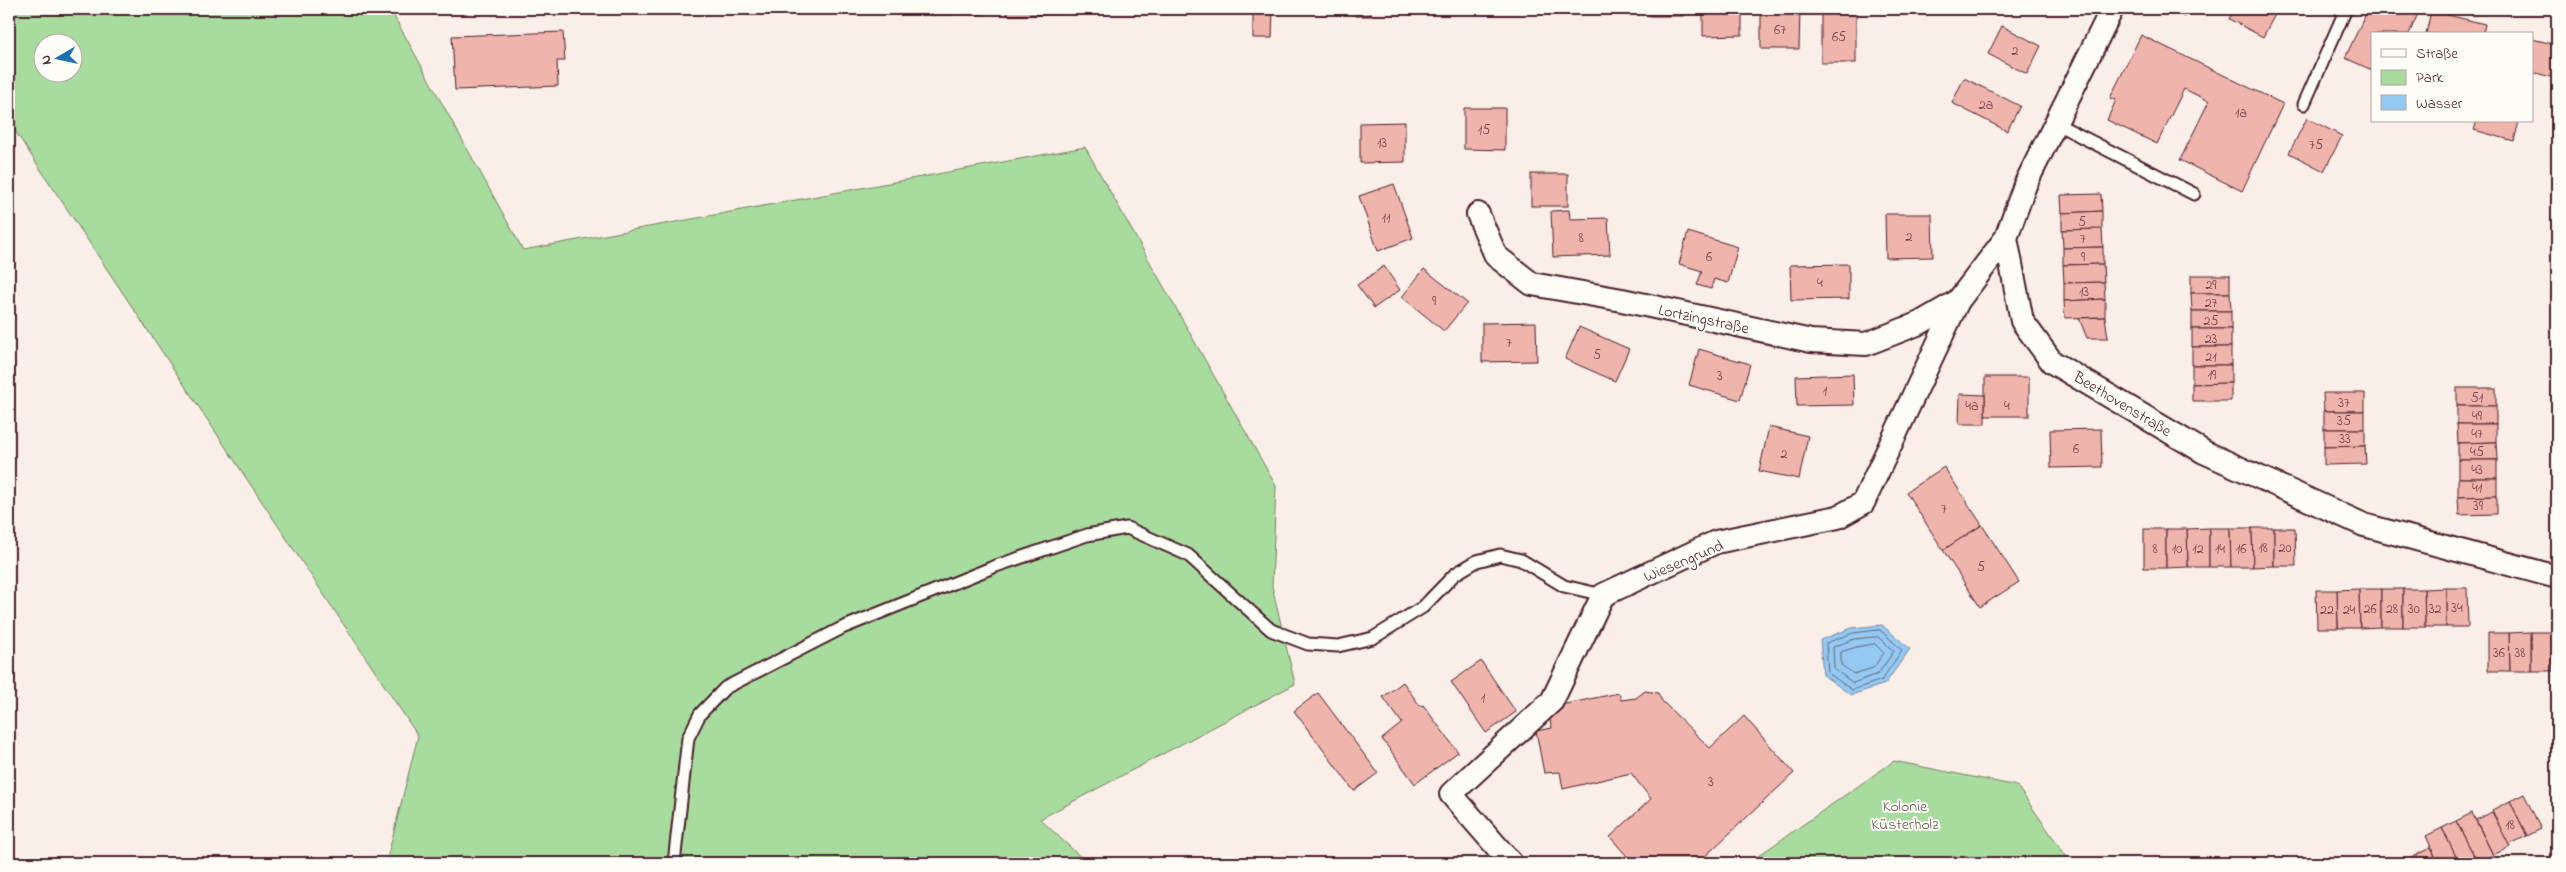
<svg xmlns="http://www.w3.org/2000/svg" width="2566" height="872" font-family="'Indie Flower',sans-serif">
<rect width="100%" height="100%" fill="#faeee8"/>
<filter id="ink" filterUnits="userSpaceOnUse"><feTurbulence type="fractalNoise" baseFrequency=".02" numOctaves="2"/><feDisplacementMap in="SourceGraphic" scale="10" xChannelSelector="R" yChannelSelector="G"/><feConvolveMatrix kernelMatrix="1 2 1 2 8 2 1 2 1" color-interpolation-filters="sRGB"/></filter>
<g filter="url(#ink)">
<g fill="#a8dc9e" stroke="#797e64" fill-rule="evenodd">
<path d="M9 9H390L523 250 1085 147 1276 486 1272 586 1295 684 1040 819 1087 863H386L418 736 9 122ZM42 42H72V72H42Z"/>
<polygon points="1894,761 2017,786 2071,863 1748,863"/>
</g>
<polygon fill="#94caf2" stroke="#7686a2" points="1882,625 1910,649 1885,684 1851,695 1823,675 1820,640 1852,628"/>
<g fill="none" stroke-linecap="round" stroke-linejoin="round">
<g stroke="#68637b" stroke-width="1">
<polygon points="1880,630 1902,650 1882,680 1852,690 1828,673 1826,643 1853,633"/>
<polygon points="1878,637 1894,651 1878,674 1853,683 1834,669 1833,647 1854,639"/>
<polygon points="1875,644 1884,653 1873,668 1854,674 1841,665 1841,652 1856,647"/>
</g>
</g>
<g fill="#efb4ac" stroke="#4a1f2b">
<polygon points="751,9 789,9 789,13 751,14"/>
<polygon points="929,9 984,9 984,14 929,15"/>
<polygon points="1007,9 1066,9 1066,14 1007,15"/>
<polygon points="1089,9 1141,9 1089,12"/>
<polygon points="1253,9 1273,9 1272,38 1253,38"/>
<rect x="1356" y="9" width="15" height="7"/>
<rect x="1647" y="9" width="37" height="7"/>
<polygon points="1703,9 1742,9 1742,35 1703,36"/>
<polygon points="1761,9 1800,9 1799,49 1761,49"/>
<rect x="1821" y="9" width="35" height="54"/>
<polygon points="2167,9 2188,9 2184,17"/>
<polygon points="2234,9 2278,9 2263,37 2229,19"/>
<polygon points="2368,9 2420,9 2409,34 2372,34 2372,70 2345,58"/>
<polygon points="2431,11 2485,24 2483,34 2426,34"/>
<polygon points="2002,26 2041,46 2027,74 1988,54"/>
<polygon points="563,32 565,61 557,61 558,86 455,90 452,36"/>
<polygon points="2141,35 2283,104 2242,191 2180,160 2209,101 2184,89 2157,144 2107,120 2116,100 2110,98"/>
<polygon points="2532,39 2557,45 2555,78 2532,72"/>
<polygon points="1964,78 2020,106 2007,131 1952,103"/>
<polygon points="1464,108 1505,108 1505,150 1464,149"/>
<polygon points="2307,118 2342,136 2324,171 2289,153"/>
<polygon points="2477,121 2519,121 2514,141 2474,130"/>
<polygon points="1405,122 1405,162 1360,163 1360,123"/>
<rect x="1531" y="174" width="37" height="32"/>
<polygon points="1394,184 1413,238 1378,251 1359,196"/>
<polygon points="2101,194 2102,211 2062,213 2061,195"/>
<polygon points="1569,210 1570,219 1608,218 1610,255 1553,257 1551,211"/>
<polygon points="2102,211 2102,229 2062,230 2062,213"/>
<polygon points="1885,214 1932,214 1933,257 1886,258"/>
<polygon points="2102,229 2103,247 2063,248 2062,230"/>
<polygon points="1688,232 1738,247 1728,283 1714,279 1711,289 1697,285 1702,271 1679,264"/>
<polygon points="2103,247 2103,264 2063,265 2063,248"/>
<polygon points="1849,264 1849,299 1791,300 1790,265"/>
<polygon points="2103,264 2104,282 2064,283 2063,265"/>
<polygon points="1384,266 1400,290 1374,308 1357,285"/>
<polygon points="1424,269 1467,303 1444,331 1402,297"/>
<rect x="2191" y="275" width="39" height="18"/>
<polygon points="2104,282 2105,299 2064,301 2064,283"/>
<polygon points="2191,293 2230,293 2231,311 2192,311"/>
<polygon points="2105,299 2105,317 2065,318 2064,301"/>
<rect x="2192" y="311" width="39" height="18"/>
<polygon points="2105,317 2108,338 2087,338 2079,318"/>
<polygon points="1536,322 1537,361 1482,362 1482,323"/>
<polygon points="1579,327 1629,349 1615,381 1565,359"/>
<rect x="2192" y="329" width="39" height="18"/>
<rect x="2192" y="347" width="39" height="18"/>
<polygon points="1699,349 1750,364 1740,400 1689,385"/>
<polygon points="2192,365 2231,365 2231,383 2192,384"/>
<polygon points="1853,374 1854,405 1797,406 1796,376"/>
<rect x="1985" y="377" width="44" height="39"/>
<polygon points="2231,383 2231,401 2192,401 2192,384"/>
<rect x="2457" y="388" width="39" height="18"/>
<polygon points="2323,393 2365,393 2365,411 2324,411"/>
<polygon points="1960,394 1985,395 1985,424 1959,424"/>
<rect x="2457" y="406" width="39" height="18"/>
<rect x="2324" y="411" width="41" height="18"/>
<polygon points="2457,424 2496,424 2496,442 2458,443"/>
<polygon points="1769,427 1808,436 1799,479 1759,471"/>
<polygon points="2101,429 2102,467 2051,468 2050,430"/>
<polygon points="2324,429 2365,429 2365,446 2324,447"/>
<polygon points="2496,442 2497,460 2458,460 2458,443"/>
<polygon points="2365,446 2366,464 2324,465 2324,447"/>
<rect x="2458" y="460" width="39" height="18"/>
<polygon points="1944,467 1982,525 1943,550 1906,492"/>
<polygon points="2458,478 2497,478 2497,496 2458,497"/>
<polygon points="2497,496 2497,514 2459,515 2458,497"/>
<polygon points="1982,525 2019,582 1980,607 1943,550"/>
<polygon points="2209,528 2209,567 2188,567 2187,529"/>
<polygon points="2209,528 2230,528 2231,567 2209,567"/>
<polygon points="2230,528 2252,528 2253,567 2231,567"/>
<polygon points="2252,528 2274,528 2274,566 2253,567"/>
<polygon points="2274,528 2295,528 2296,566 2274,566"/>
<rect x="2144" y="529" width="22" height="39"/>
<polygon points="2166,529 2187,529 2188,567 2166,568"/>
<polygon points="2446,588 2467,588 2468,627 2446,627"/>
<polygon points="2446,588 2446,627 2425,627 2424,589"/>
<polygon points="2359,589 2360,628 2338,628 2337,590"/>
<polygon points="2359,589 2381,589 2381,627 2360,628"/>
<rect x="2381" y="589" width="22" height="38"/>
<polygon points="2403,589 2424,589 2425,627 2403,627"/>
<polygon points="2316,590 2337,590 2338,628 2317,628"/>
<rect x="2531" y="632" width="22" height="39"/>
<polygon points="2531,632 2531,671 2510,671 2509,633"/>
<rect x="2553" y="632" width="4" height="39"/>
<polygon points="2488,633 2509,633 2510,671 2488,671"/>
<polygon points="1481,661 1516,712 1486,733 1451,682"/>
<polygon points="1403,682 1420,706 1423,705 1458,752 1415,784 1382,739 1402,723 1383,697"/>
<polygon points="1645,691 1658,693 1662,701 1710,748 1744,716 1794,773 1698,863 1633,863 1610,837 1651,799 1631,773 1563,789 1560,772 1544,773 1536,731 1552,728 1548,713 1551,707 1619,693 1621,700 1636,698"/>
<polygon points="1318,693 1378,773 1354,791 1294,711"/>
<polygon points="2524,794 2541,829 2527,836 2510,801"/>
<polygon points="2510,801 2527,836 2508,845 2492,810"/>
<polygon points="2492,812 2510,847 2493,855 2476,820"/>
<polygon points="2472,813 2493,855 2478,863 2456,821"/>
<polygon points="2456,821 2478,863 2459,863 2442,828"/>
<polygon points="2442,828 2459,863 2438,863 2426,836"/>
<polygon points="2431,848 2438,863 2421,863 2417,854"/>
<polygon points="2417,854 2421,863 2400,863"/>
</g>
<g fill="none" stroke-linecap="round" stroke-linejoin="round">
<g stroke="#4a1f2b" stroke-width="15">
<g id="service">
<polyline points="2304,104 2346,9"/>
<polyline points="2055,123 2194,194"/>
<polyline points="674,863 688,738 700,714 725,688 842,628 996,566 1087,535 1127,528 1188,555 1271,630 1308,644 1338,646 1373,638 1423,607 1455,574 1477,561 1500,555 1521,560 1564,586 1603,595"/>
</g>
</g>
<g stroke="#4a1f2b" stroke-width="26">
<g id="minor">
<polyline points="2112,9 2025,185 2006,238 2022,321 2052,362 2204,452 2364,525 2557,577"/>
<polyline points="1478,214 1496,256 1532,284 1622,300 1811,341 1866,344 1920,323 1958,301"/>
<polyline points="1511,863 1451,794 1552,701 1603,595 1716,542 1838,517 1863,503 1958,301 2006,238"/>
</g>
</g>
<use href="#service" stroke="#fdfcf7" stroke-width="11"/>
<use href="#minor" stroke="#fdfcf7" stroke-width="22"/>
</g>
</g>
<g text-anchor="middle" stroke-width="4" stroke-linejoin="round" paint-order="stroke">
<g font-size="14" fill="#73444b">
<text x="1780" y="34">67</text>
<text x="1839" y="41">65</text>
<text x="2015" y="55">2</text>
<text x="1986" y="109">2a</text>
<text x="2241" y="117">1a</text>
<text x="1484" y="134">15</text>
<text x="1382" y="147">13</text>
<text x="2316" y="149">75</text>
<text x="1386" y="222">11</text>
<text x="2082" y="226">5</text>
<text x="1909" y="241">2</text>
<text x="1581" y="242">8</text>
<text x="2083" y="243">7</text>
<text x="1709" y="261">6</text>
<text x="2083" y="261">9</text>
<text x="1820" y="287">4</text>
<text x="2211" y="289">29</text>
<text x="2084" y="296">13</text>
<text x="1434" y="305">9</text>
<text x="2211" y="307">27</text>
<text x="2211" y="325">25</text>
<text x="2211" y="343">23</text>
<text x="1509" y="347">7</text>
<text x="1597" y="359">5</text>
<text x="2211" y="361">21</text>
<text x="2212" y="379">19</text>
<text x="1720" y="380">3</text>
<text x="1825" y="395">1</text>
<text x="2477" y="402">51</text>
<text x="2344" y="407">37</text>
<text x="1972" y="410">4a</text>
<text x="2007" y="410">4</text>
<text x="2477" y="420">49</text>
<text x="2344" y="425">35</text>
<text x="2477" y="438">47</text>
<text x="2345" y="443">33</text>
<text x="2076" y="453">6</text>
<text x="2477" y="456">45</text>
<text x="1784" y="458">2</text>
<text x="2477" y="474">43</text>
<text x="2477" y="492">41</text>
<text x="2478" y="510">39</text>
<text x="1944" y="513">7</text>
<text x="2263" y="552">18</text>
<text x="2285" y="552">20</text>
<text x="2155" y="553">8</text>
<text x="2177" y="553">10</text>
<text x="2198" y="553">12</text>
<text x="2220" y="553">14</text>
<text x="2241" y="553">16</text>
<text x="1981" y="571">5</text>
<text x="2457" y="612">34</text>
<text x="2370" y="613">26</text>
<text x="2392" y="613">28</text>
<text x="2414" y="613">30</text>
<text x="2435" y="613">32</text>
<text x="2327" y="614">22</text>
<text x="2349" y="614">24</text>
<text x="2499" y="657">36</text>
<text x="2520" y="657">38</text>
<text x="1483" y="702">1</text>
<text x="1711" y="786">3</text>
<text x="2510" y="829">18</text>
</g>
<g font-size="16" fill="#4a1f2b" stroke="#fdfcf7">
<text transform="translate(1704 318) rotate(12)" y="6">Lortzingstraße</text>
<text transform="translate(2123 403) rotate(31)" y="6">Beethovenstraße</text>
<text transform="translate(1683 560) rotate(-23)" y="6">Wiesengrund</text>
</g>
<g font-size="16" fill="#66584e" stroke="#fdfcf7">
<text x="1905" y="811">Kolonie<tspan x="1905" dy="18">Küsterholz</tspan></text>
</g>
</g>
<rect width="2566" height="872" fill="none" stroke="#fdfcf7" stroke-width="30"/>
<rect x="15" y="15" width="2536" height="842" fill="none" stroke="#4a1f2b" stroke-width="2" filter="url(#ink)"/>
<rect x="2371" y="32" width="162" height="90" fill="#fdfcf7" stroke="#b5a4a5"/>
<rect x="2381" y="49" width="25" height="8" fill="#fdfcf7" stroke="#b5a4a5"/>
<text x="2416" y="58" font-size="15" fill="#4a1f2b">Straße</text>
<rect x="2381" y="70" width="25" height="15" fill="#a8dc9e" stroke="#b5a4a5"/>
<text x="2416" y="82" font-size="15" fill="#4a1f2b">Park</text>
<rect x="2381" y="95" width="25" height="15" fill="#94caf2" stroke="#b5a4a5"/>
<text x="2416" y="108" font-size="15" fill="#4a1f2b">Wasser</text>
<g transform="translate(58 58) rotate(261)"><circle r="24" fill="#fdfcf7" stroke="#b5a4a5"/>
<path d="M0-4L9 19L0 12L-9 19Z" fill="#1f6fb2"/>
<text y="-8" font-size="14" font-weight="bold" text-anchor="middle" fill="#4a1f2b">N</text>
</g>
</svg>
